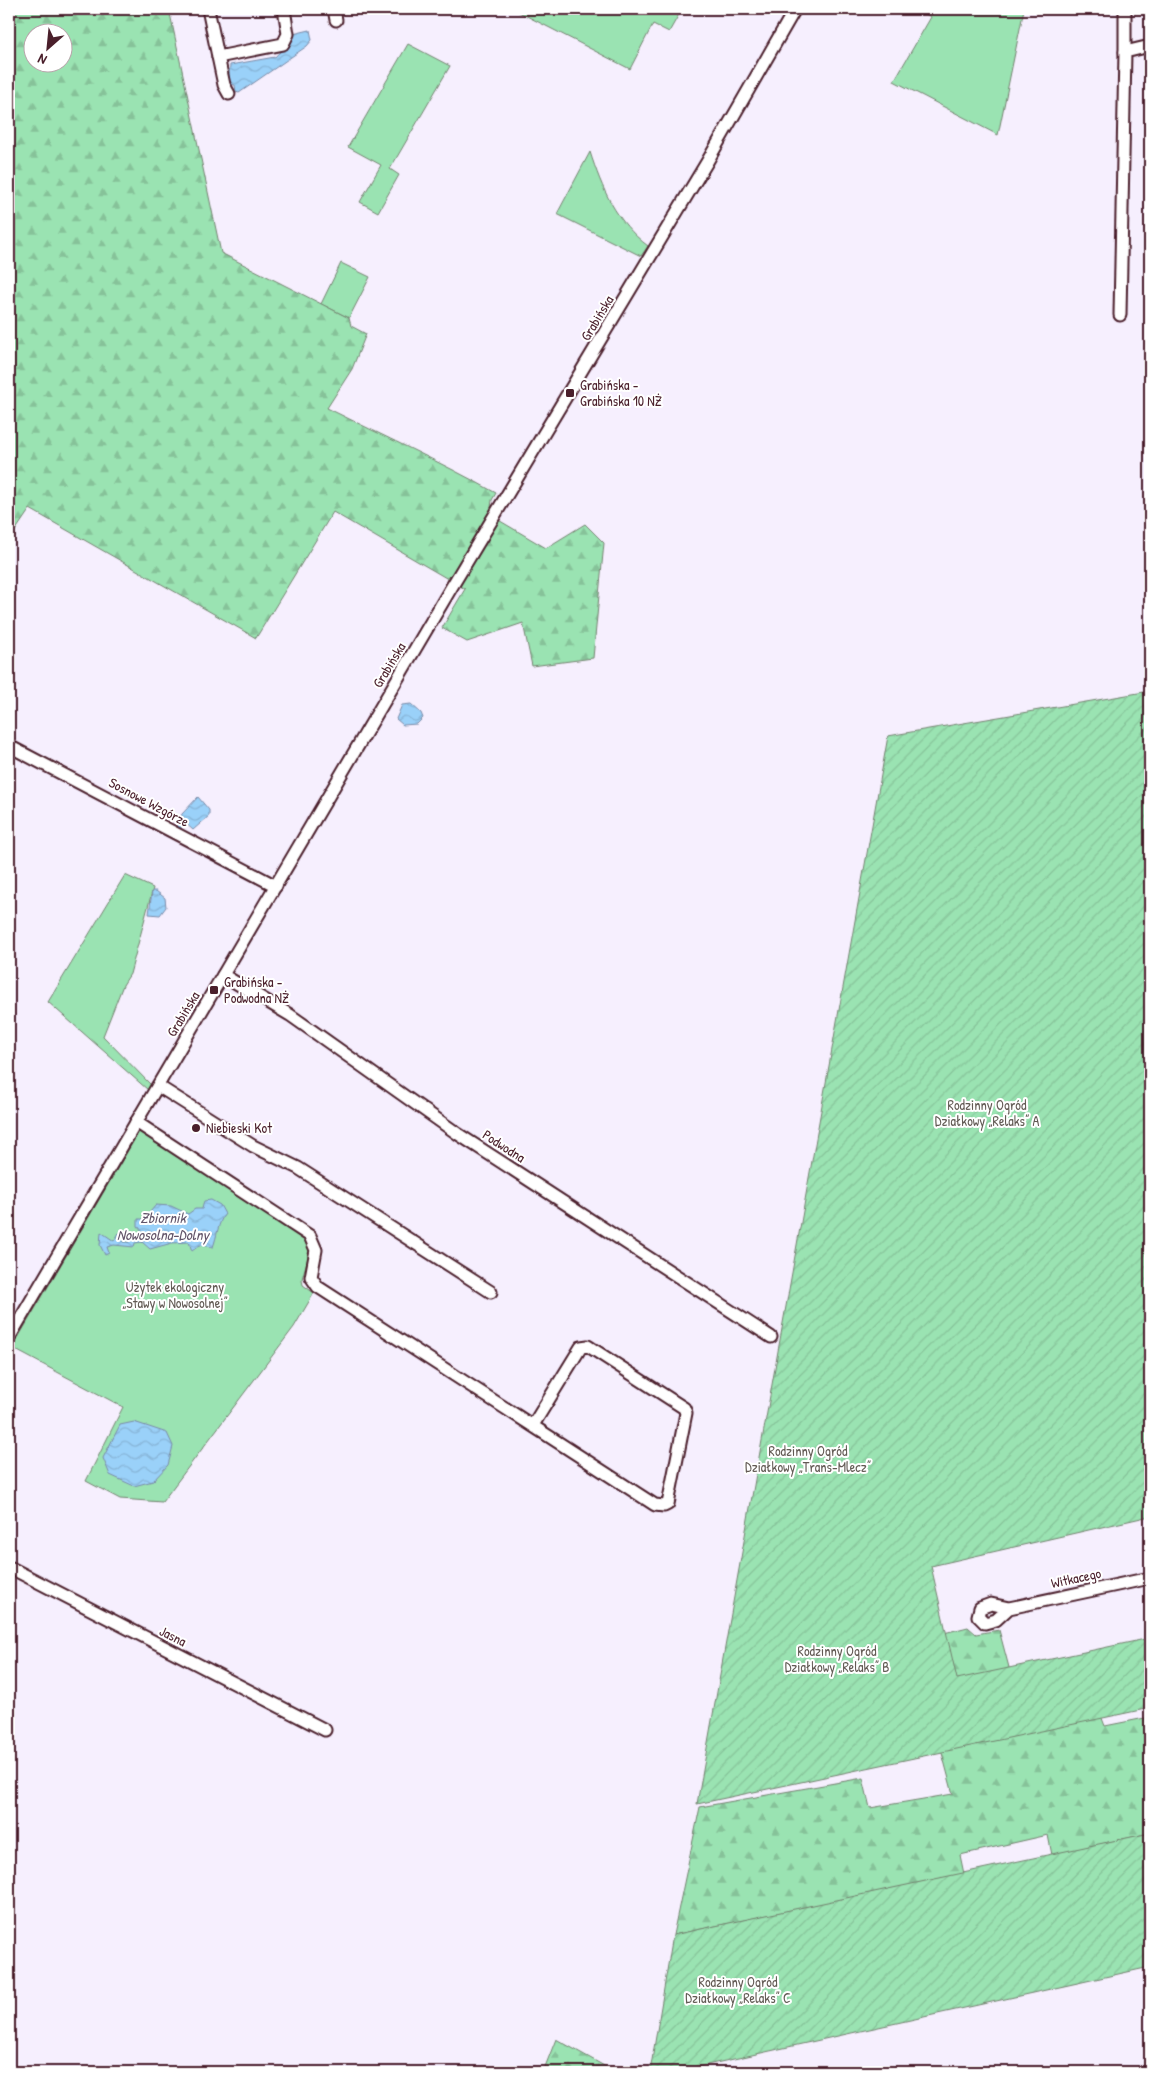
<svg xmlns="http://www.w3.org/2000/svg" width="1159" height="2081" font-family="'Patrick Hand',sans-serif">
<defs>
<pattern id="forest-firs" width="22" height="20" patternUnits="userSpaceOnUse" patternTransform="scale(1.25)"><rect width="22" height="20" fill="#9ae3b2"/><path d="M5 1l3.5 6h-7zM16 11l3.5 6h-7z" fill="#86c299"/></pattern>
<pattern id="garden-furrows" width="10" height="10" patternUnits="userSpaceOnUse" patternTransform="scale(1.25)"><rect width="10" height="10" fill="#9ae3b2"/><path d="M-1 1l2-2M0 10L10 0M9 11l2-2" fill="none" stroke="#86c299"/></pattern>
<pattern id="water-waves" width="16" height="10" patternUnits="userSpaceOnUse" patternTransform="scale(1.25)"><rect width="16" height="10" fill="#9ad1f9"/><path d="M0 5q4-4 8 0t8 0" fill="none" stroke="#86b3d6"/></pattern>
</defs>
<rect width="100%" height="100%" fill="#f6effe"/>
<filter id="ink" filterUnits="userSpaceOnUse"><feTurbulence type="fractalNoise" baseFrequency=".02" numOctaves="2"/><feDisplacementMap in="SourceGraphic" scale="10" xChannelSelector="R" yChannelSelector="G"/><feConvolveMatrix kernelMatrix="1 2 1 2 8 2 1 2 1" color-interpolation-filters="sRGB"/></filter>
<g filter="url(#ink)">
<g fill="#9ae3b2" stroke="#72816e">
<polygon points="513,9 682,9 669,32 653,24 630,69"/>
<polygon points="917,9 1024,9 998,135 894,81 931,17"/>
<polygon points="408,44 450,66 390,169 399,175 378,212 360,202 381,165 348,147"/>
<path d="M590 152C602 189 616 222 648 246L641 256 557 214Z"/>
<polygon points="341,263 370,277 349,318 321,304"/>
<polygon points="125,875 153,888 130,974 123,985 103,1036 151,1085 148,1090 48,1002"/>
<polygon points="140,1130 304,1236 310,1250 302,1279 303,1285 314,1293 294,1327 162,1502 120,1499 86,1481 123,1407 12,1348"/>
</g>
<g fill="url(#forest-firs)" stroke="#72816e" fill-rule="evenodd">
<path d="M9 9H169L221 253 349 318 351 326 366 334 352 369 327 408C383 436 441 462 496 493L492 500 490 515 546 548 585 524 604 543 593 658 532 666 523 623 467 642 442 628 465 589 333 512 256 638 30 509 9 540ZM32 32H62V62H32Z"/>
<polygon points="968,1627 976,1634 999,1630 1011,1675 1081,1664 1105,1726 1150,1717 1150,1833 1052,1855 1048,1835 960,1855 964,1874 673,1935 700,1807 863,1778 870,1808 953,1794 912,1641"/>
<polygon points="556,2039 615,2072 543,2072"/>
</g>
<g fill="url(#garden-furrows)" stroke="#72816e">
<polygon points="1150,691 1150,1516 931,1566 957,1679 1150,1638 1150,1708 697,1804 888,736"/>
<polygon points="1150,1833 1150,1967 675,2072 650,2072 673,1935"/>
</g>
<g fill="url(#water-waves)" stroke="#7a8aa7">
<path d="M310 30 312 40 307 46 239 93 236 92 235 85 228 84 230 65 275 57C282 48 292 46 293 34Z"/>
<polygon points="411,704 421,713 423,718 417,724 403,725 396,719 402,705"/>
<polygon points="198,797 209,810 209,816 193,830 184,822 180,830 177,828 182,814"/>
<polygon points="152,891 156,891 165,898 166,907 160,915 149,914"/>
<path d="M211 1200 220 1205 225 1214C218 1222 217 1237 213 1247L200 1245 192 1251 189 1242 172 1243 150 1249 142 1242 135 1243 134 1247 114 1245 107 1247 109 1253 105 1255 100 1245 101 1232 114 1241 119 1233 126 1235 123 1237 124 1242H129L130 1239 136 1233 143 1239V1232L138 1226V1219H144L156 1205 171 1206 188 1214 195 1209H202L204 1201Z"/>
<polygon points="134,1422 167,1433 173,1446 168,1465 153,1481 134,1486 110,1475 103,1458 120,1425"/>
</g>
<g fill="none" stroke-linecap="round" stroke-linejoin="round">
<g stroke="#4a1f2b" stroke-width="15">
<g id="minor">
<polyline points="208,9 224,85 229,94"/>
<polyline points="334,9 336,20"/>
<polyline points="1125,9 1125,52"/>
<polyline points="218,57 283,44 288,34 284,9"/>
<polyline points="1120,315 1125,52 1150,46"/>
<polyline points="9,746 276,886"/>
<polyline points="223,975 290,1015 458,1134 771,1337"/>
<polyline points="158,1086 253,1146 298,1168 491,1292"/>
<polyline points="136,1122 310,1236 316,1250 311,1277 318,1287 655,1505 664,1506 668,1504 686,1413 684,1408 588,1346 581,1347 533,1425"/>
<polyline points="9,1338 451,588 707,162 795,9"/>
<polyline points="9,1567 325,1730"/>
<polyline points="1009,1608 996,1620 985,1623 978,1616 980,1608 991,1604 1009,1608 1150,1578"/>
</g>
</g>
<use href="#minor" stroke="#fff" stroke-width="11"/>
</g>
</g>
<g fill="#4a1f2b" stroke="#fff" stroke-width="2">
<rect x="565" y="388" width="10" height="10" rx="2.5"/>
<rect x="209" y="985" width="10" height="10" rx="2.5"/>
<circle cx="196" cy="1128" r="5"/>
</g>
<g text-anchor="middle" stroke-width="4" stroke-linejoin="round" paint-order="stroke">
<g font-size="14" fill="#4a1f2b" stroke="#fff">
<text transform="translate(597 318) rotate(-59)" y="5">Grabińska</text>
<text transform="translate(389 665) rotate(-59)" y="5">Grabińska</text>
<text transform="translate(149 802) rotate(28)" y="5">Sosnowe Wzgórze</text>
<text transform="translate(183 1014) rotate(-59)" y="5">Grabińska</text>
<text transform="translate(504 1146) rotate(33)" y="5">Podwodna</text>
<text transform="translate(1076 1578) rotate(-12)" y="5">Witkacego</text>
<text transform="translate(173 1636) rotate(27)" y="5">Jasna</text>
</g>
<g font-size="14" fill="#4a1f2b" stroke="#fff" text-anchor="start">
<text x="580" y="390">Grabińska -<tspan x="580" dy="16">Grabińska 10 NŻ</tspan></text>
<text x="224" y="987">Grabińska -<tspan x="224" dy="16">Podwodna NŻ</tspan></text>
<text x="206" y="1133">Niebieski Kot</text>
</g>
<g font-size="14" fill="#625a54" stroke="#fff">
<text x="987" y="1110">Rodzinny Ogród<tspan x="987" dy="16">Działkowy „Relaks” A</tspan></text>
<text x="175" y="1292">Użytek ekologiczny<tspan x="175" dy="16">„Stawy w Nowosolnej”</tspan></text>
<text x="808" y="1456">Rodzinny Ogród<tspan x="808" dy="16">Działkowy „Trans-Mlecz”</tspan></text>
<text x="837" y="1656">Rodzinny Ogród<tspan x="837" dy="16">Działkowy „Relaks” B</tspan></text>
<text x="738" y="1987">Rodzinny Ogród<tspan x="738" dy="16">Działkowy „Relaks” C</tspan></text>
</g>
<g font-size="15" font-style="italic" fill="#625469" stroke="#fff">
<text x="163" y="1223">Zbiornik<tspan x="163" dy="17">Nowosolna-Dolny</tspan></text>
</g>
</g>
<rect width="1159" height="2081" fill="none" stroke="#fff" stroke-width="30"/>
<rect x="15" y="15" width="1129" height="2051" fill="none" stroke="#4a1f2b" stroke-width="2" filter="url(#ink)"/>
<g transform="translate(48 48) rotate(207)"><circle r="24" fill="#ffffff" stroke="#b7a5aa"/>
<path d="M0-4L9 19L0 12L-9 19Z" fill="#4a1f2b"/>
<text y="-8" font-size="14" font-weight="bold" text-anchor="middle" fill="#4a1f2b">N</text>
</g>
</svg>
